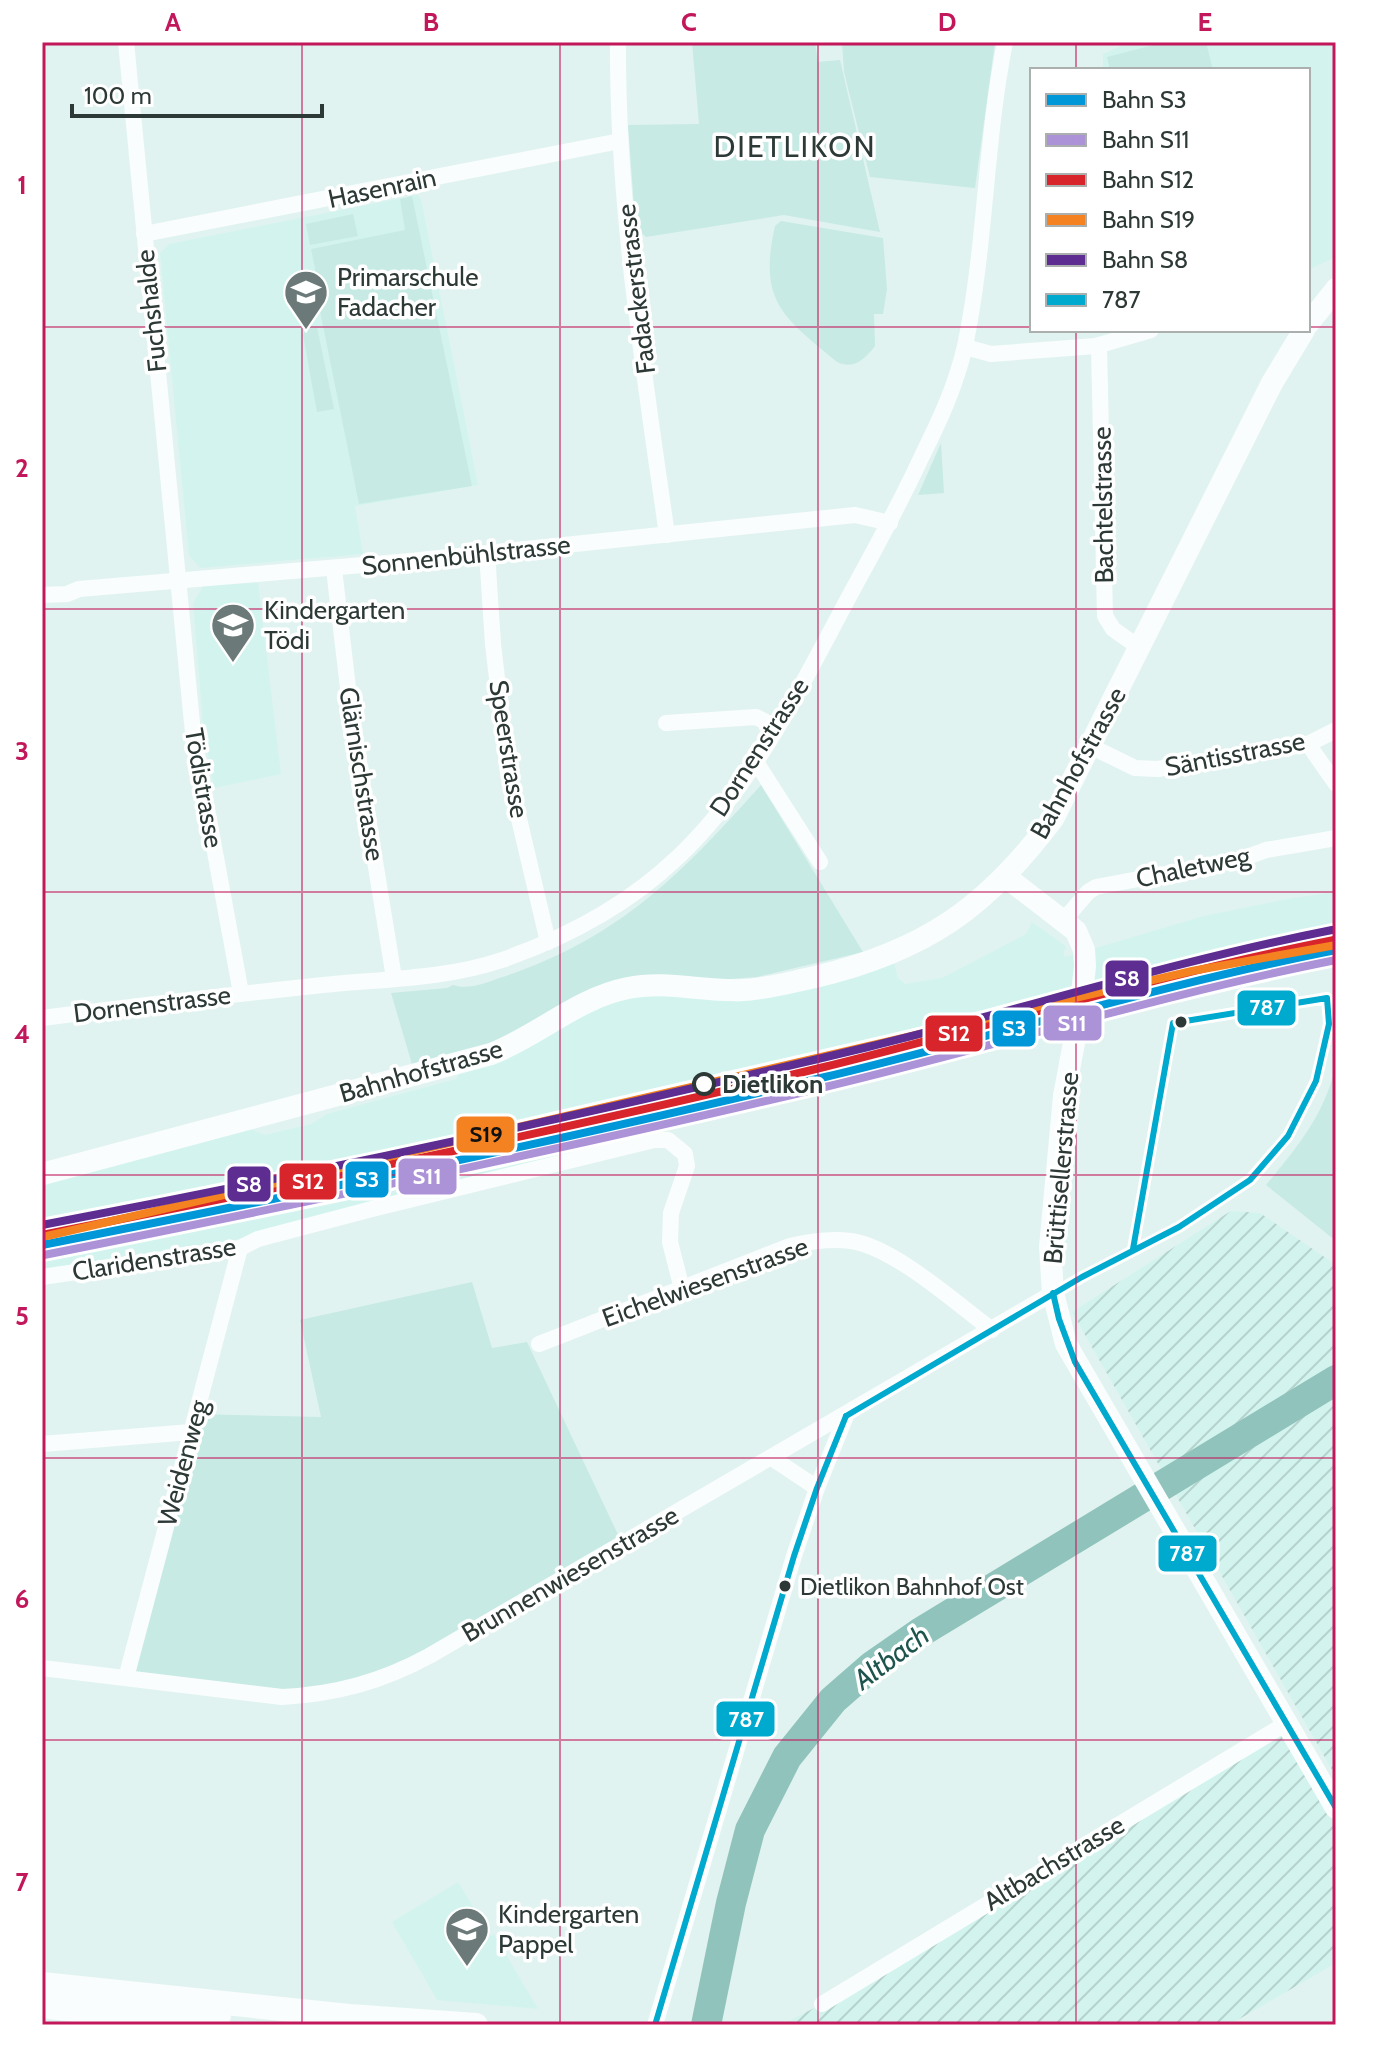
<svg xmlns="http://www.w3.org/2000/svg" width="1378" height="2067" font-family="Cabin,sans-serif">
<defs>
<pattern id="industrial-furrows" width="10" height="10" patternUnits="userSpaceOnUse" patternTransform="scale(2)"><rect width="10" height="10" fill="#d3f4ee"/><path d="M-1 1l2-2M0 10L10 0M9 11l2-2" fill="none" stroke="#b5d2cd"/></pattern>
</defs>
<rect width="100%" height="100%" fill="#e0f3f0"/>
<g fill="#d3f4ee">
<polygon points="1130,42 1336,42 1336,257 1308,270 1308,70 1103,70 1103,54"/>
<polygon points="417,195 421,199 478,485 355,506 363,554 200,568 189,555 160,253 169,244"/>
<polygon points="258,583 281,774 214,788 203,725 193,603 203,586"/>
<polygon points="1336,892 1336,974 1333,962 1200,991 211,1246 42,1270 42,1186 251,1129 265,1135 311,1124 327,1114 456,1079 459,1074 498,1062 594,1009 633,996 769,997 859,977 894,963 898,978 905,984 942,978 1026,934 1032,922 1063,944 1066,948 1063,952 1065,957 1204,916 1293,898"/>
<polygon points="458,1882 491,1936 494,1934 538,2009 437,2000 392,1922"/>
</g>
<g fill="url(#industrial-furrows)">
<polygon points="1231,1211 1260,1213 1336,1265 1336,1777 1072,1312"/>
<polygon points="1287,1723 1336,1808 1336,1963 1229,2025 781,2025 822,2004"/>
</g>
<g fill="#c7eae4">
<polygon points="692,42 815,42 818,62 840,60 880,232 784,215 646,237 641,232 636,232 628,125 699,124"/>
<polygon points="842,42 995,42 975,188 870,177 844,72"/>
<polygon points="1165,42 1206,42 1213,70 1110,70 1107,57"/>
<polygon points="412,196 472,486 359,504 320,311 322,303 311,249 405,230 400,199"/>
<polygon points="353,214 358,236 310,245 306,224"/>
<path d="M781 221 883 238 887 289 883 314H874L875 346C865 359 854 370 837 362 783 317 758 302 775 226Z"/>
<polygon points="317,327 334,409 317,412 303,335 306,329"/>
<polygon points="941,443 944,493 918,495"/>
<path d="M761 785 863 952 757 977 717 980H640L506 1042 414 1071 391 993 447 988 453 985C470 991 489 981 506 976 622 936 681 874 761 785Z"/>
<path d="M1336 1062V1241L1266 1185C1297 1148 1328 1110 1336 1062Z"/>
<polygon points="472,1282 492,1348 527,1342 622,1543 429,1656 317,1695 126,1678 195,1414 321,1417 300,1320"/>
</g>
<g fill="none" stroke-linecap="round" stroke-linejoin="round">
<polyline stroke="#90c3bc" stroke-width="30" points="706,2025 731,1903 750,1830 787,1757 833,1700 872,1666 921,1632 1336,1380"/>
<g stroke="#fafdfd" stroke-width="16">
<polyline points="126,42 193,733 241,993"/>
<path d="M618 42C617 207 644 372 667 535"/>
<polyline points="144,234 620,141"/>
<polyline points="1099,345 1105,616 1113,629 1140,648"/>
<polyline points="965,347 991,354 1096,346 1151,330"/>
<polyline points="487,553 493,644 508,772 548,942"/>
<polyline points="334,569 351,713 394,978"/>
<polyline points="42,595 67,594 79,589 410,561 855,515 890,523"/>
<polyline points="666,723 756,717 776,727"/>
<polyline points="1308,744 1336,784"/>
<polyline points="1090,746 1135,768 1158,769 1308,744 1336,730"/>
<polyline points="756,762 820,862"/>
<polyline points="1064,920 1088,892 1096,887 1239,860 1266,850 1336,838"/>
<path d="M42 1018C136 1006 229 995 323 985 382 979 446 979 502 960 565 938 629 904 678 857 758 781 805 677 857 582 880 540 902 499 922 456 940 420 956 385 965 346 986 246 985 142 1005 42"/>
<polyline points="42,1277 240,1248 258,1239 372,1209 654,1140 668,1140 685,1154 687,1166 671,1213 670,1242 682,1289"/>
<path d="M539 1344 790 1246C811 1241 830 1238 851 1241 894 1247 957 1304 992 1330"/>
<polyline points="42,1444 191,1432"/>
<polyline points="772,1458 817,1488"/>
<path d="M42 1668 282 1697C336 1694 381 1682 429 1656L1053 1293"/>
<polyline points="126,1678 240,1248"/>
<polyline points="822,2004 1287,1723"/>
<polyline points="655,2025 794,1556 817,1488 846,1416"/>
</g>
<g stroke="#fafdfd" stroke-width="22">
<polyline points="1308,324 1336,289"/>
<polyline points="1006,877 1076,931 1084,950 1085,966 1080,1011 1064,1096 1050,1247 1053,1293 1066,1344 1336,1808"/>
<path d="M42 1174 491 1054C538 1036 577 998 628 988 666 980 704 992 743 990 768 989 791 982 815 977 925 951 986 908 1053 819L1272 383 1304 330"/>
</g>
<g stroke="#fafdfd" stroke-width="24">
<polyline points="42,1984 349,2016 476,2025"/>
<polyline points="42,2006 132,2017 219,2016"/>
</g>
<g stroke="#fff" stroke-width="12">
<g id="bus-1">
<polyline points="1053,1293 1059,1319 1075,1362 1336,1808"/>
<polyline points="846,1416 1082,1277 1179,1227 1250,1180 1288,1136 1316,1081 1329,1024 1327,998 1173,1023 1133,1249"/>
<polyline points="655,2025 794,1556 817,1488 846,1416"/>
</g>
</g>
<use href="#bus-1" stroke="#00a9ce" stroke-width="6"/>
<g stroke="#fff" stroke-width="14">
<path id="rail-1" d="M42 1245C304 1194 565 1140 825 1077 996 1036 1163 984 1336 950"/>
</g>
<g stroke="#fff" stroke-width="14">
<path id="rail-2" d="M44 1255C305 1203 566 1149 825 1087 996 1046 1164 994 1336 960"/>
</g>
<g stroke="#fff" stroke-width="14">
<path id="rail-3" d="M42 1235C303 1183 565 1130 824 1067 994 1025 1162 974 1334 940"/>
</g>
<g stroke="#fff" stroke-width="14">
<polyline id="rail-4" points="47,1236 1192,971 1336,945"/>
</g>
<g stroke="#fff" stroke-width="14">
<path id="rail-5" d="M42 1225C319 1172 594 1113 868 1047 1023 1009 1175 961 1332 930"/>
</g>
<use href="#rail-1" stroke="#0097d8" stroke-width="8"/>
<use href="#rail-2" stroke="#ac93d7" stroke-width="8"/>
<use href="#rail-3" stroke="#d8242b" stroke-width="8"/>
<use href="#rail-4" stroke="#f58220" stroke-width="8"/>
<use href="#rail-5" stroke="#5e2d91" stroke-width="8"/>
</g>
<path fill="none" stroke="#c2185b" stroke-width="2" stroke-opacity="0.55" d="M302 42V2025M560 42V2025M818 42V2025M1076 42V70M42 327H1032M1308 327H1336M1076 330V2025M42 609H1336M42 892H1336M42 1175H1336M42 1458H1336M42 1740H1336"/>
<defs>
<g id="school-pin" transform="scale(2.3)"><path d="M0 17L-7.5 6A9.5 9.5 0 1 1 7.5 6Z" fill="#6b7a78" stroke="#fff"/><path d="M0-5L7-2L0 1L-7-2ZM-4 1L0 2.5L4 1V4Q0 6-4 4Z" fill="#fff"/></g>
</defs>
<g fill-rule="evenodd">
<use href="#school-pin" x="306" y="292"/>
<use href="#school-pin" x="233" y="625"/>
<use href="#school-pin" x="467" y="1929"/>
</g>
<g fill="#2c3937" stroke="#fff" stroke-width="3">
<circle cx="1181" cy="1022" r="7"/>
<circle cx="785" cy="1586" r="7"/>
</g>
<circle fill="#fff" stroke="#2c3937" stroke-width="4" cx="704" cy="1084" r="10"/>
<g text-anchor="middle" stroke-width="7" stroke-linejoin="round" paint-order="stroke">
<g font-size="24" fill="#2c3937" stroke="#fff" text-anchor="start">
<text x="800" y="1595">Dietlikon Bahnhof Ost</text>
</g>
<g font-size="26" fill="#2c3937" stroke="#fff">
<text transform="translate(382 188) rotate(-12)" y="9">Hasenrain</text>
<text transform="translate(636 289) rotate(-97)" y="9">Fadackerstrasse</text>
<text transform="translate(151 311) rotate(-96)" y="9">Fuchshalde</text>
<text transform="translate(1103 505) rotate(-91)" y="9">Bachtelstrasse</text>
<text transform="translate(466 555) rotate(-6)" y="9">Sonnenbühlstrasse</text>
<text transform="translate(759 747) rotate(-57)" y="9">Dornenstrasse</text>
<text transform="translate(509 749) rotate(81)" y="9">Speerstrasse</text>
<text transform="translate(1235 754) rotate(-11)" y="9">Säntisstrasse</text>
<text transform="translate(1078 763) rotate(-61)" y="9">Bahnhofstrasse</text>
<text transform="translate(362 774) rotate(81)" y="9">Glärnischstrasse</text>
<text transform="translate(204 788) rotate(80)" y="9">Tödistrasse</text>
<text transform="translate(1193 867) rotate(-12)" y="9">Chaletweg</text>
<text transform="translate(152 1004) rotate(-7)" y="9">Dornenstrasse</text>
<text transform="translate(421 1071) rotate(-16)" y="9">Bahnhofstrasse</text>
<text transform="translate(1061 1168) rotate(-85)" y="9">Brüttisellerstrasse</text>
<text transform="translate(154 1259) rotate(-9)" y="9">Claridenstrasse</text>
<text transform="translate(705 1282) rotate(-20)" y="9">Eichelwiesenstrasse</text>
<text transform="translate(183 1463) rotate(-75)" y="9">Weidenweg</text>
<text transform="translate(570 1574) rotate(-30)" y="9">Brunnenwiesenstrasse</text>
<text transform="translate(1054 1863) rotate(-31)" y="9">Altbachstrasse</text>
</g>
<g font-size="26" fill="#2c3937" stroke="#fff" text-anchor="start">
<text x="337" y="286">Primarschule<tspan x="337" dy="30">Fadacher</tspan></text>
<text x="264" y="619">Kindergarten<tspan x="264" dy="30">Tödi</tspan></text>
<text x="498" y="1923">Kindergarten<tspan x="498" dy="30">Pappel</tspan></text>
</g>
<g font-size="26" font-weight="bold" fill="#2c3937" stroke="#fff" text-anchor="start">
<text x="722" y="1093">Dietlikon</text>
</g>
<g font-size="28" font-style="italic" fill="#1d554e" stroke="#fff">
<text transform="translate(891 1657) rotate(-37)" y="10">Altbach</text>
</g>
<g font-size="30" letter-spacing="2" fill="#2c3937" stroke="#fff">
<text x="795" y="157">DIETLIKON</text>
</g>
</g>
<g stroke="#fff" stroke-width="3">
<rect x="1104" y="959" width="46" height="39" rx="8" fill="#5e2d91"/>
<rect x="1236" y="989" width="61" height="38" rx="8" fill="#00a9ce"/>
<rect x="1042" y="1004" width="61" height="38" rx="8" fill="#ac93d7"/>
<rect x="991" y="1009" width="46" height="39" rx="8" fill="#0097d8"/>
<rect x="924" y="1014" width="60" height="39" rx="8" fill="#d8242b"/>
<rect x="455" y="1115" width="61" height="39" rx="8" fill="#f58220"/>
<rect x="397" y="1157" width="61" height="39" rx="8" fill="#ac93d7"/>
<rect x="344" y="1160" width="46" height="39" rx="8" fill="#0097d8"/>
<rect x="278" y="1162" width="60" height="39" rx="8" fill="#d8242b"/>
<rect x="226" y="1165" width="46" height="38" rx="8" fill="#5e2d91"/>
<rect x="1157" y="1534" width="61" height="39" rx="8" fill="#00a9ce"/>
<rect x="715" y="1700" width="61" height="38" rx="8" fill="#00a9ce"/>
</g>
<g font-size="22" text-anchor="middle" font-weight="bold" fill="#fff">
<text x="1127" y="986">S8</text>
<text x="1267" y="1015">787</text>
<text x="1072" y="1031">S11</text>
<text x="1014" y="1036">S3</text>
<text x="954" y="1041">S12</text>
<text x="427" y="1184">S11</text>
<text x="367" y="1187">S3</text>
<text x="308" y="1189">S12</text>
<text x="249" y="1192">S8</text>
<text x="1187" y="1561">787</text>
<text x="746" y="1727">787</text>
</g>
<g font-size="22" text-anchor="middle" font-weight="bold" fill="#111">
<text x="486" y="1142">S19</text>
</g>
<rect width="1378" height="2067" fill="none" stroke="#ffffff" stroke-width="88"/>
<rect x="1030" y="68" width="280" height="264" fill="#ffffff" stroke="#abb0af" stroke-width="2"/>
<rect x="1046" y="94" width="40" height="12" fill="#0097d8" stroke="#abb0af" stroke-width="2"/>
<text x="1102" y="108" font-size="24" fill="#2c3937">Bahn S3</text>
<rect x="1046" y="134" width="40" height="12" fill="#ac93d7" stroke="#abb0af" stroke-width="2"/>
<text x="1102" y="148" font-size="24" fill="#2c3937">Bahn S11</text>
<rect x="1046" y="174" width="40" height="12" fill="#d8242b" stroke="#abb0af" stroke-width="2"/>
<text x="1102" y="188" font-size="24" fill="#2c3937">Bahn S12</text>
<rect x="1046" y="214" width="40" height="12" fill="#f58220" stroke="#abb0af" stroke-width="2"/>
<text x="1102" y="228" font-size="24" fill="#2c3937">Bahn S19</text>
<rect x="1046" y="254" width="40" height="12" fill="#5e2d91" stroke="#abb0af" stroke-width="2"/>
<text x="1102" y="268" font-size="24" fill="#2c3937">Bahn S8</text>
<rect x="1046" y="294" width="40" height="12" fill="#00a9ce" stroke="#abb0af" stroke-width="2"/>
<text x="1102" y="308" font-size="24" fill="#2c3937">787</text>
<path d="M72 104v12h250v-12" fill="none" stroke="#2c3937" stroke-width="4"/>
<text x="84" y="104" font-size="24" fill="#2c3937" stroke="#ffffff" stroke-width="6" paint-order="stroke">100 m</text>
<rect x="44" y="44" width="1290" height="1979" fill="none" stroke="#c2185b" stroke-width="3"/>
<g font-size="26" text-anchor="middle" font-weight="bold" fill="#c2185b">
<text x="173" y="31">A</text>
<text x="431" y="31">B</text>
<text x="689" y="31">C</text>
<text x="947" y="31">D</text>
<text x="1205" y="31">E</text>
<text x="22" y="194">1</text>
<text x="22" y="477">2</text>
<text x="22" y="760">3</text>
<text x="22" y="1043">4</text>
<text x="22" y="1325">5</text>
<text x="22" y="1608">6</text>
<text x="22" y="1891">7</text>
</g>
</svg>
